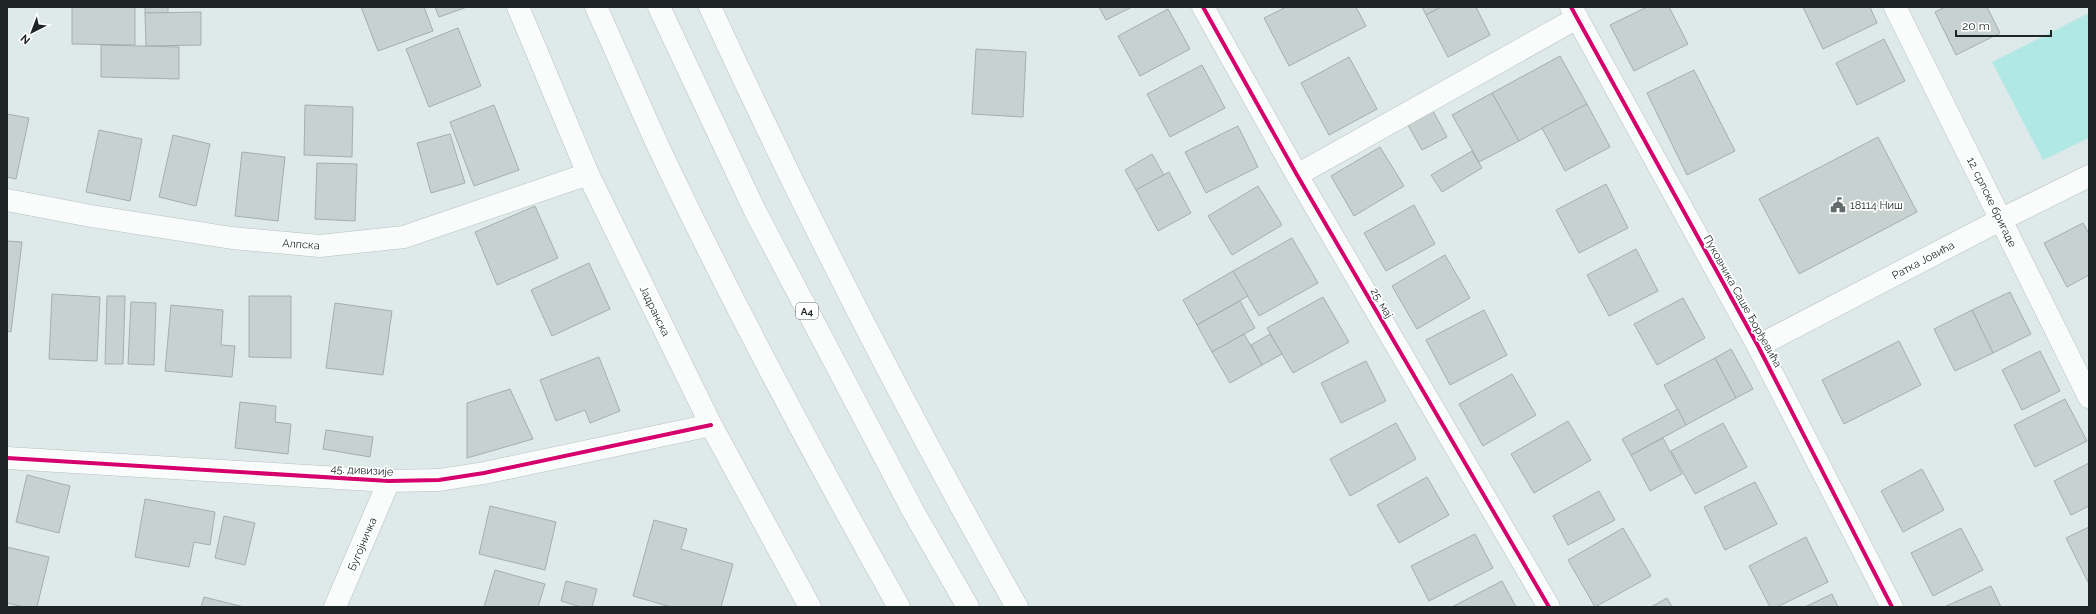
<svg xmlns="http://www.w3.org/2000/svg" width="2096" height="614" font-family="Raleway,sans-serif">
<rect width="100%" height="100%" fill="#deeae9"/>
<polygon fill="#b1e8e5" points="2089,13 2089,138 2043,160 1992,62"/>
<g fill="#c7d1d0" stroke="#a4aead">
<polygon points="72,7 135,7 135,45 72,44"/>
<rect x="145" y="7" width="23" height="6"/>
<polygon points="361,7 424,7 433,31 378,51"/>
<polygon points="435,7 467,7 439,17"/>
<polygon points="1099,7 1132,7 1106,20"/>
<polygon points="1286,7 1356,7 1366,26 1289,66 1264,18"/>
<polygon points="1422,7 1441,7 1426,15"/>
<polygon points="1441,7 1476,7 1490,35 1448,57 1426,15"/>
<polygon points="1647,7 1669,7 1688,44 1634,71 1610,25"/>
<polygon points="1803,7 1870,7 1877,23 1823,49"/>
<polygon points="1945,7 1987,7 2000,33 1956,55 1935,12"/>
<polygon points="1168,9 1190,49 1140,76 1118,36"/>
<polygon points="201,12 201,45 146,46 145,13"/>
<polygon points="458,28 481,86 429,107 406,49"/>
<polygon points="1884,39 1905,81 1857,105 1836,63"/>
<polygon points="101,45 179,47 179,79 101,77"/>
<polygon points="976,49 1026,52 1023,117 972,114"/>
<polygon points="1560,56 1587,104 1519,141 1492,93"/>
<polygon points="1349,57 1377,109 1329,135 1301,83"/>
<polygon points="1202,65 1225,108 1170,137 1147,94"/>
<polygon points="1694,70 1735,151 1687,175 1647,93"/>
<polygon points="1492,93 1519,141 1479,162 1452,115"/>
<polygon points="1587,104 1610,147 1565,171 1542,128"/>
<polygon points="305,105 353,107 352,157 304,155"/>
<polygon points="494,105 519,170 474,186 450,122"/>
<polygon points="1433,111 1447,137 1422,150 1408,125"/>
<polygon points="7,114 29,118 16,179 7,177"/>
<polygon points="1238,126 1258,167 1206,193 1185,152"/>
<polygon points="99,130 142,139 130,201 86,192"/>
<polygon points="450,134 465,183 431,193 417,143"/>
<polygon points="173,135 210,144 196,206 159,197"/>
<polygon points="1878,137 1917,212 1799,274 1759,199"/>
<polygon points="1380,147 1404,186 1354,216 1331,176"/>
<polygon points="1472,151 1482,168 1442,192 1431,175"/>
<polygon points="242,152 285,157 278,221 235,216"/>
<polygon points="1152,154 1164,175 1136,190 1125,170"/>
<polygon points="317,163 357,164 355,221 315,219"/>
<polygon points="1169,172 1191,213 1158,231 1136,190"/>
<polygon points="1606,184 1628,228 1579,253 1556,210"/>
<polygon points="1258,186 1282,225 1232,255 1208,216"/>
<polygon points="1414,205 1435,244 1386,271 1364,233"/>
<polygon points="535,206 558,258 497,285 475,232"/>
<polygon points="2083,223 2089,234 2089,275 2067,287 2044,243"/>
<polygon points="1292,238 1318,283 1259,316 1233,271"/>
<polygon points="7,241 22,242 11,332 7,331"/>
<polygon points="1636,249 1658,291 1609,316 1587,275"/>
<polygon points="1445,255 1470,298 1417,329 1392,286"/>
<polygon points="589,263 610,309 552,336 531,290"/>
<polygon points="1233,271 1248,296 1197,325 1183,300"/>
<polygon points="2010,292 2031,334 1993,353 1972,310"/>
<polygon points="52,294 100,297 97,361 49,359"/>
<polygon points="107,296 125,296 123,364 105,364"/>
<polygon points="249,296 291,296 291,358 249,357"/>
<polygon points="1323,297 1349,342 1293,373 1267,328"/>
<polygon points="1683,298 1705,338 1657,365 1634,324"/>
<polygon points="1240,301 1255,328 1212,352 1197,325"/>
<polygon points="131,302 156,303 154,365 128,364"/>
<polygon points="335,303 392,311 383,375 326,368"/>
<polygon points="171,305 223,310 221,345 235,346 232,377 165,371"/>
<polygon points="1484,310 1507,355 1450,385 1426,340"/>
<polygon points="1972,310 1993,353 1955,371 1934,329"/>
<polygon points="1244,334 1262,365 1230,383 1212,352"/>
<polygon points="1270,334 1282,354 1262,365 1251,345"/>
<polygon points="1899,341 1921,385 1844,424 1822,380"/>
<polygon points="1731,349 1753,389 1736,398 1715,358"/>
<polygon points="2040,351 2060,391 2022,410 2002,370"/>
<polygon points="599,357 620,411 590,423 585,410 556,421 540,380"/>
<polygon points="1715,358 1736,398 1686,425 1664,385"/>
<polygon points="1366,361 1386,401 1341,423 1321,383"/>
<polygon points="1512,374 1536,415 1483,446 1459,404"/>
<polygon points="510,389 533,439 467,458 467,403"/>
<polygon points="2065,399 2087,441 2035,467 2014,425"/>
<polygon points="240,402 276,406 275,422 291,424 288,454 235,448"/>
<polygon points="1678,409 1686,425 1631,455 1622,439"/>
<polygon points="1568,421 1591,460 1534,493 1511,454"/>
<polygon points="1396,423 1416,459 1350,496 1330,459"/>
<polygon points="1723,423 1747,467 1695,494 1671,451"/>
<polygon points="326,430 373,437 370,457 323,449"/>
<polygon points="1663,438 1682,474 1650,491 1631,455"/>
<polygon points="2089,463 2089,506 2071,515 2054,481"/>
<polygon points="1922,469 1944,510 1903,532 1881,491"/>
<polygon points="27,475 70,486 59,533 16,522"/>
<polygon points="1427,477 1449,515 1399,543 1377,505"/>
<polygon points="1755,482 1777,524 1725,550 1704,507"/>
<polygon points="1599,491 1615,520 1568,545 1553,516"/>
<polygon points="145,499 215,512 210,545 194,542 189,567 135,557"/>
<polygon points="490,506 556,522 545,570 479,554"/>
<polygon points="224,516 255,523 245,565 215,558"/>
<polygon points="654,520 687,529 681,549 733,564 721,607 671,607 633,596"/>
<polygon points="2089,527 2089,584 2066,538"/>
<polygon points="1623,528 1651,576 1595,607 1568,560"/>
<polygon points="1961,528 1983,570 1933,596 1911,553"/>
<polygon points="1475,534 1493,568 1429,601 1411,566"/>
<polygon points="1806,537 1828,582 1777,607 1770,607 1749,566"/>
<polygon points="7,547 49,557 37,607 24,607 7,603"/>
<polygon points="495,570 545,584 538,607 484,607"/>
<polygon points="566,581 597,589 592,607 581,607 561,601"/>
<polygon points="1502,581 1516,607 1452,607"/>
<polygon points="1991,586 2001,607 1944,607"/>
<polygon points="1832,594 1838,607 1805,607"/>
<polygon points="204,597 244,607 201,607"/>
<polygon points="1667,598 1672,607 1651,607"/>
</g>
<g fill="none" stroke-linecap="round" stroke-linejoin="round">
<g stroke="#b6c1c0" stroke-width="23">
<g id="street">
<polyline points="1203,7 1297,175 1549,607"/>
<polyline points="1571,7 1758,346 1892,607"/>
<polyline points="1895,7 2089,397"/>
<polyline points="1297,175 1577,18"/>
<polyline points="7,200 91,216 232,238 320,246 404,237 588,174"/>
<polyline points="1758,346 2000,220 2089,176"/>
<polyline points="7,458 389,481 439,480 484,473 711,425"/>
<polyline points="335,607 389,481"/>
</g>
</g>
<g stroke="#b6c1c0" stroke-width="23">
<g id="secondary">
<polyline points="518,7 588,174 711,425 810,607"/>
<path d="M710 7C804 211 906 411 1017 607"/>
</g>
</g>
<g stroke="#b6c1c0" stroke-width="23">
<g id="highway">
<path d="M596 7C617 53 637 100 658 146 732 303 814 456 899 607"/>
<polyline points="659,7 755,211 913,511 968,607"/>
</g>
</g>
<use href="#street" stroke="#fafcfc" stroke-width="22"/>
<use href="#secondary" stroke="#fafcfc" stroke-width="22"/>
<use href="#highway" stroke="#fafcfc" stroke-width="22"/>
<g stroke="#fff" stroke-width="6">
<g id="cycleway">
<polyline points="1203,7 1297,175 1549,607"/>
<polyline points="1571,7 1758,346 1892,607"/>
<polyline points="7,458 389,481 439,480 484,473 711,425"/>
</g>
</g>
<use href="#cycleway" stroke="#d6006c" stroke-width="4"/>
</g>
<defs>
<g id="civic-bare" transform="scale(1.2)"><path d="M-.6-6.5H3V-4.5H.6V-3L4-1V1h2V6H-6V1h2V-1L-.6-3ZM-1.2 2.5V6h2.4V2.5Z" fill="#616b6a" stroke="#fff" stroke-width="2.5" paint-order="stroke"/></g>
</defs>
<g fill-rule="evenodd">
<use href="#civic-bare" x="1838" y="205"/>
</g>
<g text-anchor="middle" stroke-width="3.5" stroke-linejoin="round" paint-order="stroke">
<rect fill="#fff" stroke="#616766" stroke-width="1" x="796" y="303" width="22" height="16" rx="3"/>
<g font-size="10" font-weight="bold" fill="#1d2625">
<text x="807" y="315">A4</text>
</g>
<g font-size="11" fill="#1d2625" stroke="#fff">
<text transform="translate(1992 202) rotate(64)" y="4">12. српске бригаде</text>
<text transform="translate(301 244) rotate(4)" y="4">Алпска</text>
<text transform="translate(1923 260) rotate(-28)" y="4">Ратка Јовића</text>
<text transform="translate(1743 301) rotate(61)" y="4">Пуковника Саше Ђорђевића</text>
<text transform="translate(1382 303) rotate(60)" y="4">25. мај</text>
<text transform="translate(655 311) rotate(64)" y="4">Јадранска</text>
<text transform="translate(362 470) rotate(3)" y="4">45. дивизије</text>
<text transform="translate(362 544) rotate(-67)" y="4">Бугојничка</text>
</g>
<g font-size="11" fill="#1d2625" stroke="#fff" text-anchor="start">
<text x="1850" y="209">18114 Ниш</text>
</g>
</g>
<rect width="2096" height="614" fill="none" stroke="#1d2625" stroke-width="16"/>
<g transform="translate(32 32) rotate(222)" stroke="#ffffff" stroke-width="3" paint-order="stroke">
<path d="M0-3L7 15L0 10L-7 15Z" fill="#1d2625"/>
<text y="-6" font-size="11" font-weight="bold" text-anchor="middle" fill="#1d2625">N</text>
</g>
<path d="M1956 30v6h95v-6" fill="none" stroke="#1d2625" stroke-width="2"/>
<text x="1962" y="30" font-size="12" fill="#1d2625" stroke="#ffffff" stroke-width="3" paint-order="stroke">20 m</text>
</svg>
